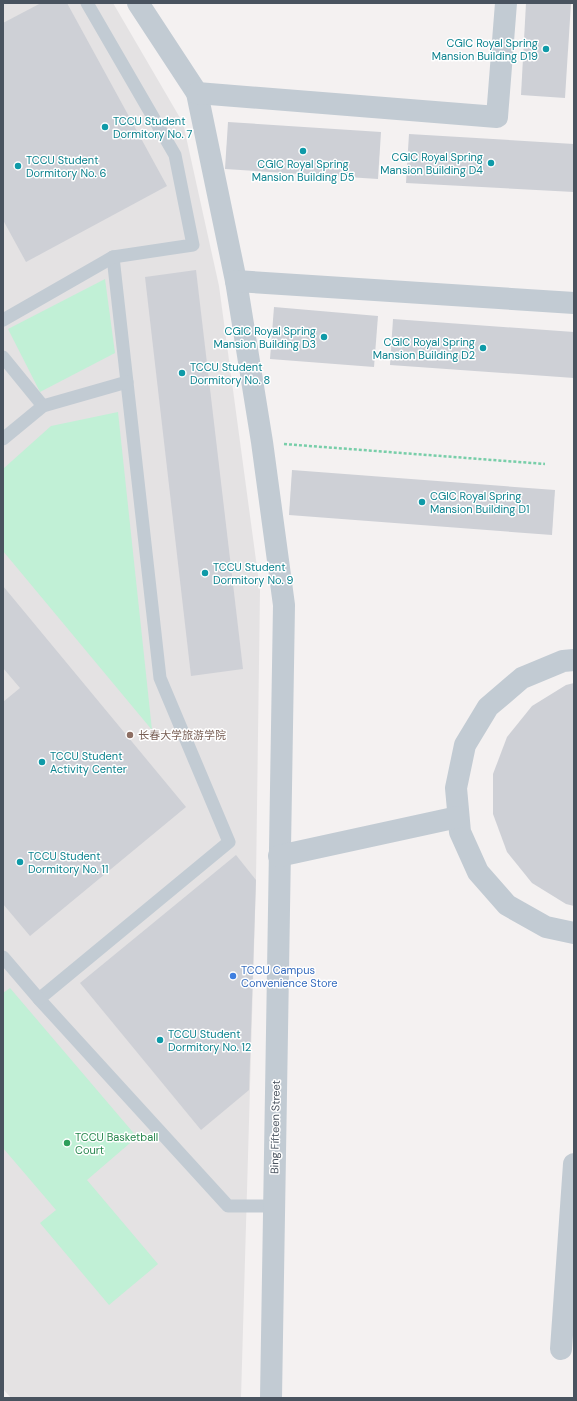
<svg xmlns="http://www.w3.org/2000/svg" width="577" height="1401" font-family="'DM Sans','Noto Sans SC',sans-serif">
<rect width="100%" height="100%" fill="#f4f1f1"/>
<polygon fill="#e4e2e3" points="3,3 113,3 183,123 219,286 260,590 256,880 241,1398 11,1398 3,1389"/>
<g fill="#c1f0d6">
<polygon points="105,279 115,353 40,392 8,329"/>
<polygon points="118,412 152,730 3,551 3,469 51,426"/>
<polygon points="10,988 137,1137 87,1180 158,1264 109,1305 40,1223 56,1210 3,1148 3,993"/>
</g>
<g fill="#ced0d6">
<polygon points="41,3 67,3 167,186 26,262 3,220 3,23"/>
<polygon points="526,3 571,3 565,98 521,95"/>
<polygon points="228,122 381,132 378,179 225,169"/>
<polygon points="409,134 574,144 574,192 406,183"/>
<polygon points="196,270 243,669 191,676 145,277"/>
<polygon points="274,307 378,316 374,367 270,359"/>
<polygon points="393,319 574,332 574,378 390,365"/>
<polygon points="292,470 555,490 552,535 289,515"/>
<polygon points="3,586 186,807 30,936 3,904 3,702 20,688 3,668"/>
<polygon points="574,683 574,906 566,904 532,883 507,852 493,814 493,774 507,737 532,706 566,685"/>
<polygon points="236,855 256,880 249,1090 201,1130 80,983"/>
</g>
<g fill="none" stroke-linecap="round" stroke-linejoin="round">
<polyline stroke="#78cea9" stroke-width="2.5" stroke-dasharray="3 2" stroke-linecap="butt" points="284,444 545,464"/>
<g stroke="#c2cbd3" stroke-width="13">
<polyline points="113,257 160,678 229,842 39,999 228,1206 274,1206"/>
<polyline points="3,320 113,257 193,245 175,155 87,3"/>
<polyline points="3,357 43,406"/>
<polyline points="3,439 43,406 127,382"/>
<polyline points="3,957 39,999"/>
</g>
<g stroke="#c2cbd3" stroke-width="22">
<polyline points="138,3 197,93 236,281 262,442 284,605 271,1398"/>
<polyline points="197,93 497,117 506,3"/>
<polyline points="236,281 574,303"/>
<polyline points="574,660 563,661 522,678 488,707 465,745 456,788 460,832 478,872 507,905 546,927 574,933"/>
<polyline points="279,856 458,817"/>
<polyline points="561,1349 574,1164"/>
</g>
</g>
<g fill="#0f9aa8" stroke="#fff" stroke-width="1.5">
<circle cx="546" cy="49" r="4"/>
<circle cx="105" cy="127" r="4"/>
<circle cx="303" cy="151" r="4"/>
<circle cx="491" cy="163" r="4"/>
<circle cx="18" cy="166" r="4"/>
<circle cx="324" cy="337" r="4"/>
<circle cx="483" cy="348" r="4"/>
<circle cx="182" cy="373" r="4"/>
<circle cx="422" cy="502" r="4"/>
<circle cx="205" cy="573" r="4"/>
<circle cx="42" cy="762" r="4"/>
<circle cx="20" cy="862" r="4"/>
<circle cx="160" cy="1040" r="4"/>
</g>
<circle fill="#8d6e63" stroke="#fff" stroke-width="1.5" cx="130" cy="735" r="4"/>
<circle fill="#3f7fe0" stroke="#fff" stroke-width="1.5" cx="233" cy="976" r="4"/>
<circle fill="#2e9e5b" stroke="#fff" stroke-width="1.5" cx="67" cy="1143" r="4"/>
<g text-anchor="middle" stroke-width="3" stroke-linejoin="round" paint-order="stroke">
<g font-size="11" fill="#0d838f" stroke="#fff" text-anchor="start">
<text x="538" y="47" text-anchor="end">CGIC Royal Spring<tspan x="538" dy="13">Mansion Building D19</tspan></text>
<text x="113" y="125">TCCU Student<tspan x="113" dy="13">Dormitory No. 7</tspan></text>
<text x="483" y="161" text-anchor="end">CGIC Royal Spring<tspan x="483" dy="13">Mansion Building D4</tspan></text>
<text x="26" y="164">TCCU Student<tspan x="26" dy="13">Dormitory No. 6</tspan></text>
<text x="303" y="168" text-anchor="middle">CGIC Royal Spring<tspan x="303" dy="13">Mansion Building D5</tspan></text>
<text x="316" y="335" text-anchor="end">CGIC Royal Spring<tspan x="316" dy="13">Mansion Building D3</tspan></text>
<text x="475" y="346" text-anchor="end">CGIC Royal Spring<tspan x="475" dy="13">Mansion Building D2</tspan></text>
<text x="190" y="371">TCCU Student<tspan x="190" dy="13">Dormitory No. 8</tspan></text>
<text x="430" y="500">CGIC Royal Spring<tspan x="430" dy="13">Mansion Building D1</tspan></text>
<text x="213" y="571">TCCU Student<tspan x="213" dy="13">Dormitory No. 9</tspan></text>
<text x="50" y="760">TCCU Student<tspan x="50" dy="13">Activity Center</tspan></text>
<text x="28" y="860">TCCU Student<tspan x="28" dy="13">Dormitory No. 11</tspan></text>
<text x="168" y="1038">TCCU Student<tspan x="168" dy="13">Dormitory No. 12</tspan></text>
</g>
<g font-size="11" fill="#785e54" stroke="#fff" text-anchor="start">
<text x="138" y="739">长春大学旅游学院</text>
</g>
<g font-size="11" fill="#366cbe" stroke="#fff" text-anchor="start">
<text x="241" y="974">TCCU Campus<tspan x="241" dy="13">Convenience Store</tspan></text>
</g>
<g font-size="11" fill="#49535f" stroke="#fff">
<text transform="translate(275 1127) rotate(-89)" y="4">Bing Fifteen Street</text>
</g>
<g font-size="11" fill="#27864d" stroke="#fff" text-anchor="start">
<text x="75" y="1141">TCCU Basketball<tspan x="75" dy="13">Court</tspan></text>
</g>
</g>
<rect width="577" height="1401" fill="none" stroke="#49535f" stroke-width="8"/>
</svg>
